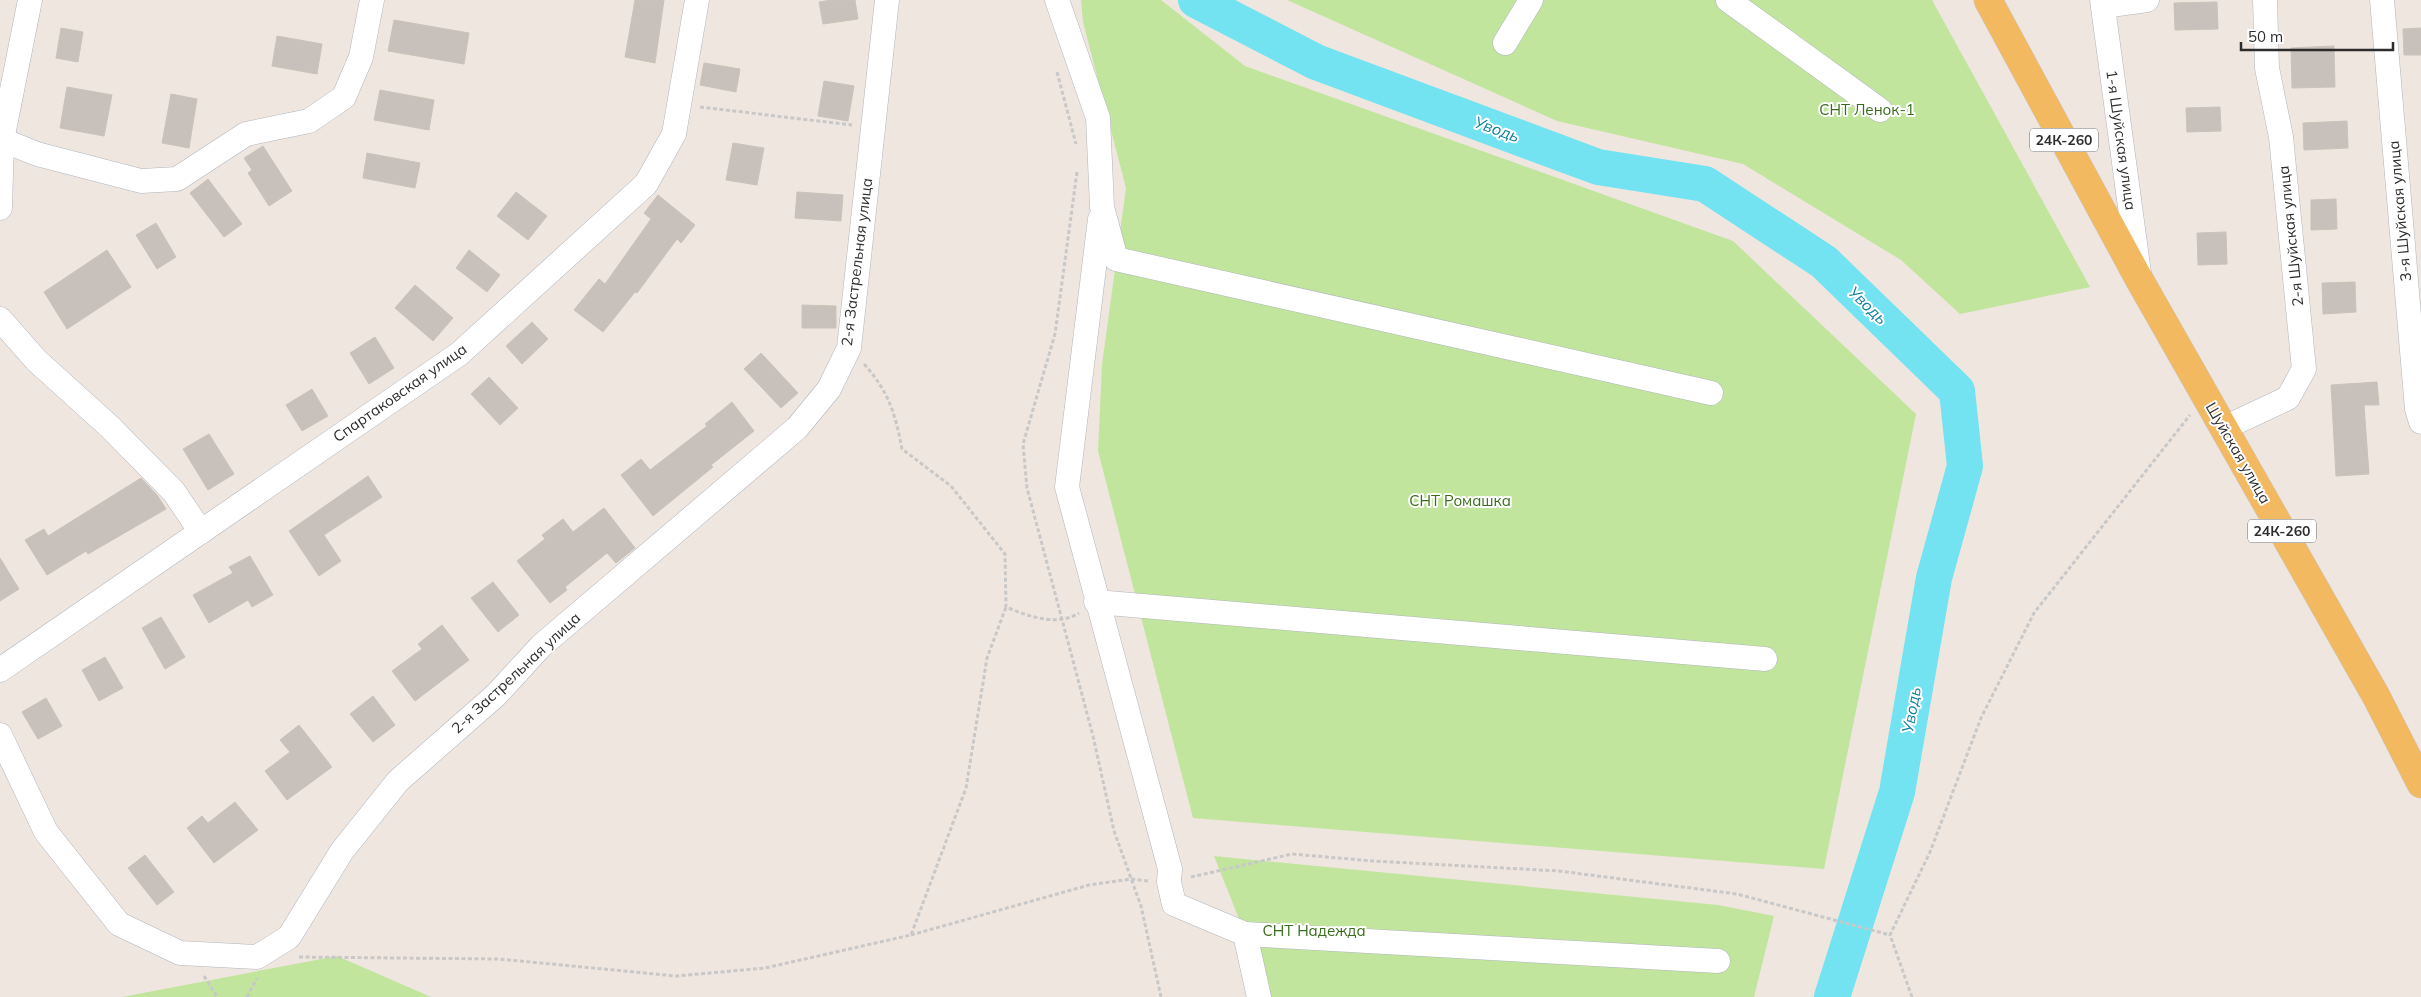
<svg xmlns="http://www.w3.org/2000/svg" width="2421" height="997" font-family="Mulish,sans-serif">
<rect width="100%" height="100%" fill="#efe6e0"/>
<g fill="#c1e59d">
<polygon points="1081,0 1161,0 1245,66 1733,241 1916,414 1824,869 1193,818 1098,451 1102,365 1126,188 1083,22"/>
<polygon points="1287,0 1932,0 2090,287 1960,314 1901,260 1743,164 1557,121"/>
<polygon points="1214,856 1718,905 1774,916 1754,997 1264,997 1245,934"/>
<polygon points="337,956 431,997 122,997"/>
</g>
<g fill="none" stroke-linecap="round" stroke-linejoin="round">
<polyline stroke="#73e3f1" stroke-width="36" points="1196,0 1316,62 1598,167 1705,184 1824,262 1957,391 1965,466 1934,578 1897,792 1832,997"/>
</g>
<g fill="#c8c1bb" stroke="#cbc2b9">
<polygon points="635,0 664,0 655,63 625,57"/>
<polygon points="831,0 855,0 858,19 823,24 819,2"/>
<polygon points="2217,2 2218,29 2175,30 2174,3"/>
<polygon points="394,20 469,33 464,64 388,51"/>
<polygon points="61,28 83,32 78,62 56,58"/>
<polygon points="2421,28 2421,55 2404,55 2403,29"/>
<polygon points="277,36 322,44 317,74 272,66"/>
<polygon points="2334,46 2335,87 2292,88 2291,48"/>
<polygon points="704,63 740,69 736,92 700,85"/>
<polygon points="824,81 854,86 848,121 818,116"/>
<polygon points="67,87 112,95 104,136 60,128"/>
<polygon points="380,90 434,100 429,130 374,120"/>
<polygon points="171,94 197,99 189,148 162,143"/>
<polygon points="2220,107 2221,131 2187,132 2186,108"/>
<polygon points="2347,121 2348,148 2304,150 2303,123"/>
<polygon points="733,143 764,148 757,185 726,180"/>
<polygon points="263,146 292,191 269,206 248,173 252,170 244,158"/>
<polygon points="367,153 420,163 415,188 363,178"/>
<polygon points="208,179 242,224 224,237 190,193"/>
<polygon points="516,192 547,216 528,240 497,216"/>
<polygon points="797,192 843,195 841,221 795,218"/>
<polygon points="658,195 695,225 681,243 677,239 637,293 635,292 603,332 574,310 599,279 605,284 651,219 644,213"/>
<polygon points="2336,199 2337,229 2311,230 2311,200"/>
<polygon points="156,223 176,257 157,269 136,235"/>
<polygon points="2226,232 2227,264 2198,265 2197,233"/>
<polygon points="107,250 131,287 67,329 44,292"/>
<polygon points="469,250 500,275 487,292 456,268"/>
<polygon points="2355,282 2356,312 2323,314 2322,283"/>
<polygon points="415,285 453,318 433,341 395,308"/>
<polygon points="802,305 836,306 836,328 802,328"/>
<polygon points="532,322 548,339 522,364 506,346"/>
<polygon points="375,337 394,368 369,384 350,353"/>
<polygon points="761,353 798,393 781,408 744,369"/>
<polygon points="489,377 518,408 500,425 471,394"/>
<polygon points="2377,382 2379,405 2364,405 2369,474 2336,476 2331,385"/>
<polygon points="312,389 328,416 302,431 286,405"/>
<polygon points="732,402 754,431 711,465 713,467 653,516 621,475 641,459 650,470 707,426 705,424"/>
<polygon points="209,434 234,474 208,490 183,449"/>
<polygon points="368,476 382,497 324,535 341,561 319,576 289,531"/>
<polygon points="141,478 157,495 166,509 88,554 86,551 47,575 25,540 44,529 48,536"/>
<polygon points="604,508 635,548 616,563 607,553 565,587 567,590 550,603 517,561 545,539 542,535 563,519 573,532"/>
<polygon points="250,556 273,595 252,607 248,600 209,623 193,595 233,573 229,567"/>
<polygon points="0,558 19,589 0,601"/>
<polygon points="493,582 519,615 498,632 471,598"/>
<polygon points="161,617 185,657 165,669 142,628"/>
<polygon points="442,625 469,660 415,701 392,671 422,649 418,644"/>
<polygon points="105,657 123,688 99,701 82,670"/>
<polygon points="373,696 395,725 373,742 350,714"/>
<polygon points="46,698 62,726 38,739 22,712"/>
<polygon points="299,725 332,767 287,800 265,771 290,752 280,740"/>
<polygon points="235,802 258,830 214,863 187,828 202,816 208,823"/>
<polygon points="145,855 174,892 157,905 128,868"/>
</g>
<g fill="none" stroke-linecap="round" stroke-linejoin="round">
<g stroke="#b0b5bd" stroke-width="25">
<g id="minor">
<polyline points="1057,0 1098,118 1102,207 1116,259 1711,393"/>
<polyline points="1728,0 1880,110"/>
<polyline points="2102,0 2139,273"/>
<polyline points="2382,0 2417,409 2421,422"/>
<polyline points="2103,6 2147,0"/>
<polyline points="1505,43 1531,0"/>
<polyline points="0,139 37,154 141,181 177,179 246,134 309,121 344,97 361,57 372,0"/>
<polyline points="0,208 2,140 30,0"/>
<polyline points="1100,219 1067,487 1170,869 1169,882 1174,904 1245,934 1259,997"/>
<polyline points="0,319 37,361 110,427 174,492 201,532"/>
<polyline points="2224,428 2288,398 2304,369 2281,137 2267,68 2265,0"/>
<polyline points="1096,602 1765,659"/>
<polyline points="0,670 459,354 646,184 674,134 697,0"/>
<polyline points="0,735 46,832 119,924 180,953 257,957 289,937 342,851 398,781 496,695 541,646 797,428 829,389 849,348 887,0"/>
<polyline points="1245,934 1718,961"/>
</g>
</g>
<g stroke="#c8c8c8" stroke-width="29">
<polyline id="major" points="1988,0 2139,279 2376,696 2421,784"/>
</g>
<g stroke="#c8c8c8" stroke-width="3" stroke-dasharray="4 2.5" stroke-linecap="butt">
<polyline points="1057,72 1076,144"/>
<polyline points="700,107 852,125"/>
<polyline points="1077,172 1055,334 1023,444 1027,488 1093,736 1114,831 1141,906 1161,997"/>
<path d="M864 364C889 392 895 413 902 449L951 486 1005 554 1006 607C1027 616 1058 627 1079 613"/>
<polyline points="1191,877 1292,854 1373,861 1559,871 1737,894 1890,935"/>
<polyline points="911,935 1089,885 1131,879 1148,881"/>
<polyline points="299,957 499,959 676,976 765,968 911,935 966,788 987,658 1006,607"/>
<polyline points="204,976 217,997"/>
<polyline points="247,997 257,978"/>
<polyline points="1912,997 1890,935 1930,852 1981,718 2034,613 2190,415"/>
</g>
<use href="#minor" stroke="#fff" stroke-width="24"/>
<use href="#major" stroke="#f3b961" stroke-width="28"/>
</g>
<g text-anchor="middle" stroke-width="4" stroke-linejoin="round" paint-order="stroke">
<g fill="#fff" stroke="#6c6c6c" stroke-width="1">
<rect x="2030" y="128.5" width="68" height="23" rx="4"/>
<rect x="2248" y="519.5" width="68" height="23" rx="4"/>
</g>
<g font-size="14" font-weight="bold" fill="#2d2d2d">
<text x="2064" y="145">24К-260</text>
<text x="2282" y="536">24К-260</text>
</g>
<g font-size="15" fill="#396d1a" stroke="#fff">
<text x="1867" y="115">СНТ Ленок-1</text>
<text x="1460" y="506">СНТ Ромашка</text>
<text x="1314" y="936">СНТ Надежда</text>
</g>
<g font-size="15" fill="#2d2d2d" stroke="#fff">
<text transform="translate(2121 140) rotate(82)" y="5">1-я Шуйская улица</text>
<text transform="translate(2400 211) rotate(-95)" y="5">3-я Шуйская улица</text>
<text transform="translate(2291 236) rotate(-96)" y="5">2-я Шуйская улица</text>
<text transform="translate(857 262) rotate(-83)" y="5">2-я Застрельная улица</text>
<text transform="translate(400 393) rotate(-35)" y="5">Спартаковская улица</text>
<text transform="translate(2238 453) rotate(60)" y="5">Шуйская улица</text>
<text transform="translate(516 673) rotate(-43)" y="5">2-я Застрельная улица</text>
</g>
<g font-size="16" font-style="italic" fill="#0c819c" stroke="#fff">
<text transform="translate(1497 129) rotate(20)" y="6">Уводь</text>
<text transform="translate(1868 305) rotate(44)" y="6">Уводь</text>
<text transform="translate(1911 710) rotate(-80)" y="6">Уводь</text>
</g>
</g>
<path d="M2241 42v8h152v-8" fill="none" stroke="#2d2d2d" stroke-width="2.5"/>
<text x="2248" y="42" font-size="15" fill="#2d2d2d" stroke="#ffffff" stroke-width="4" paint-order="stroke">50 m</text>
</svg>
